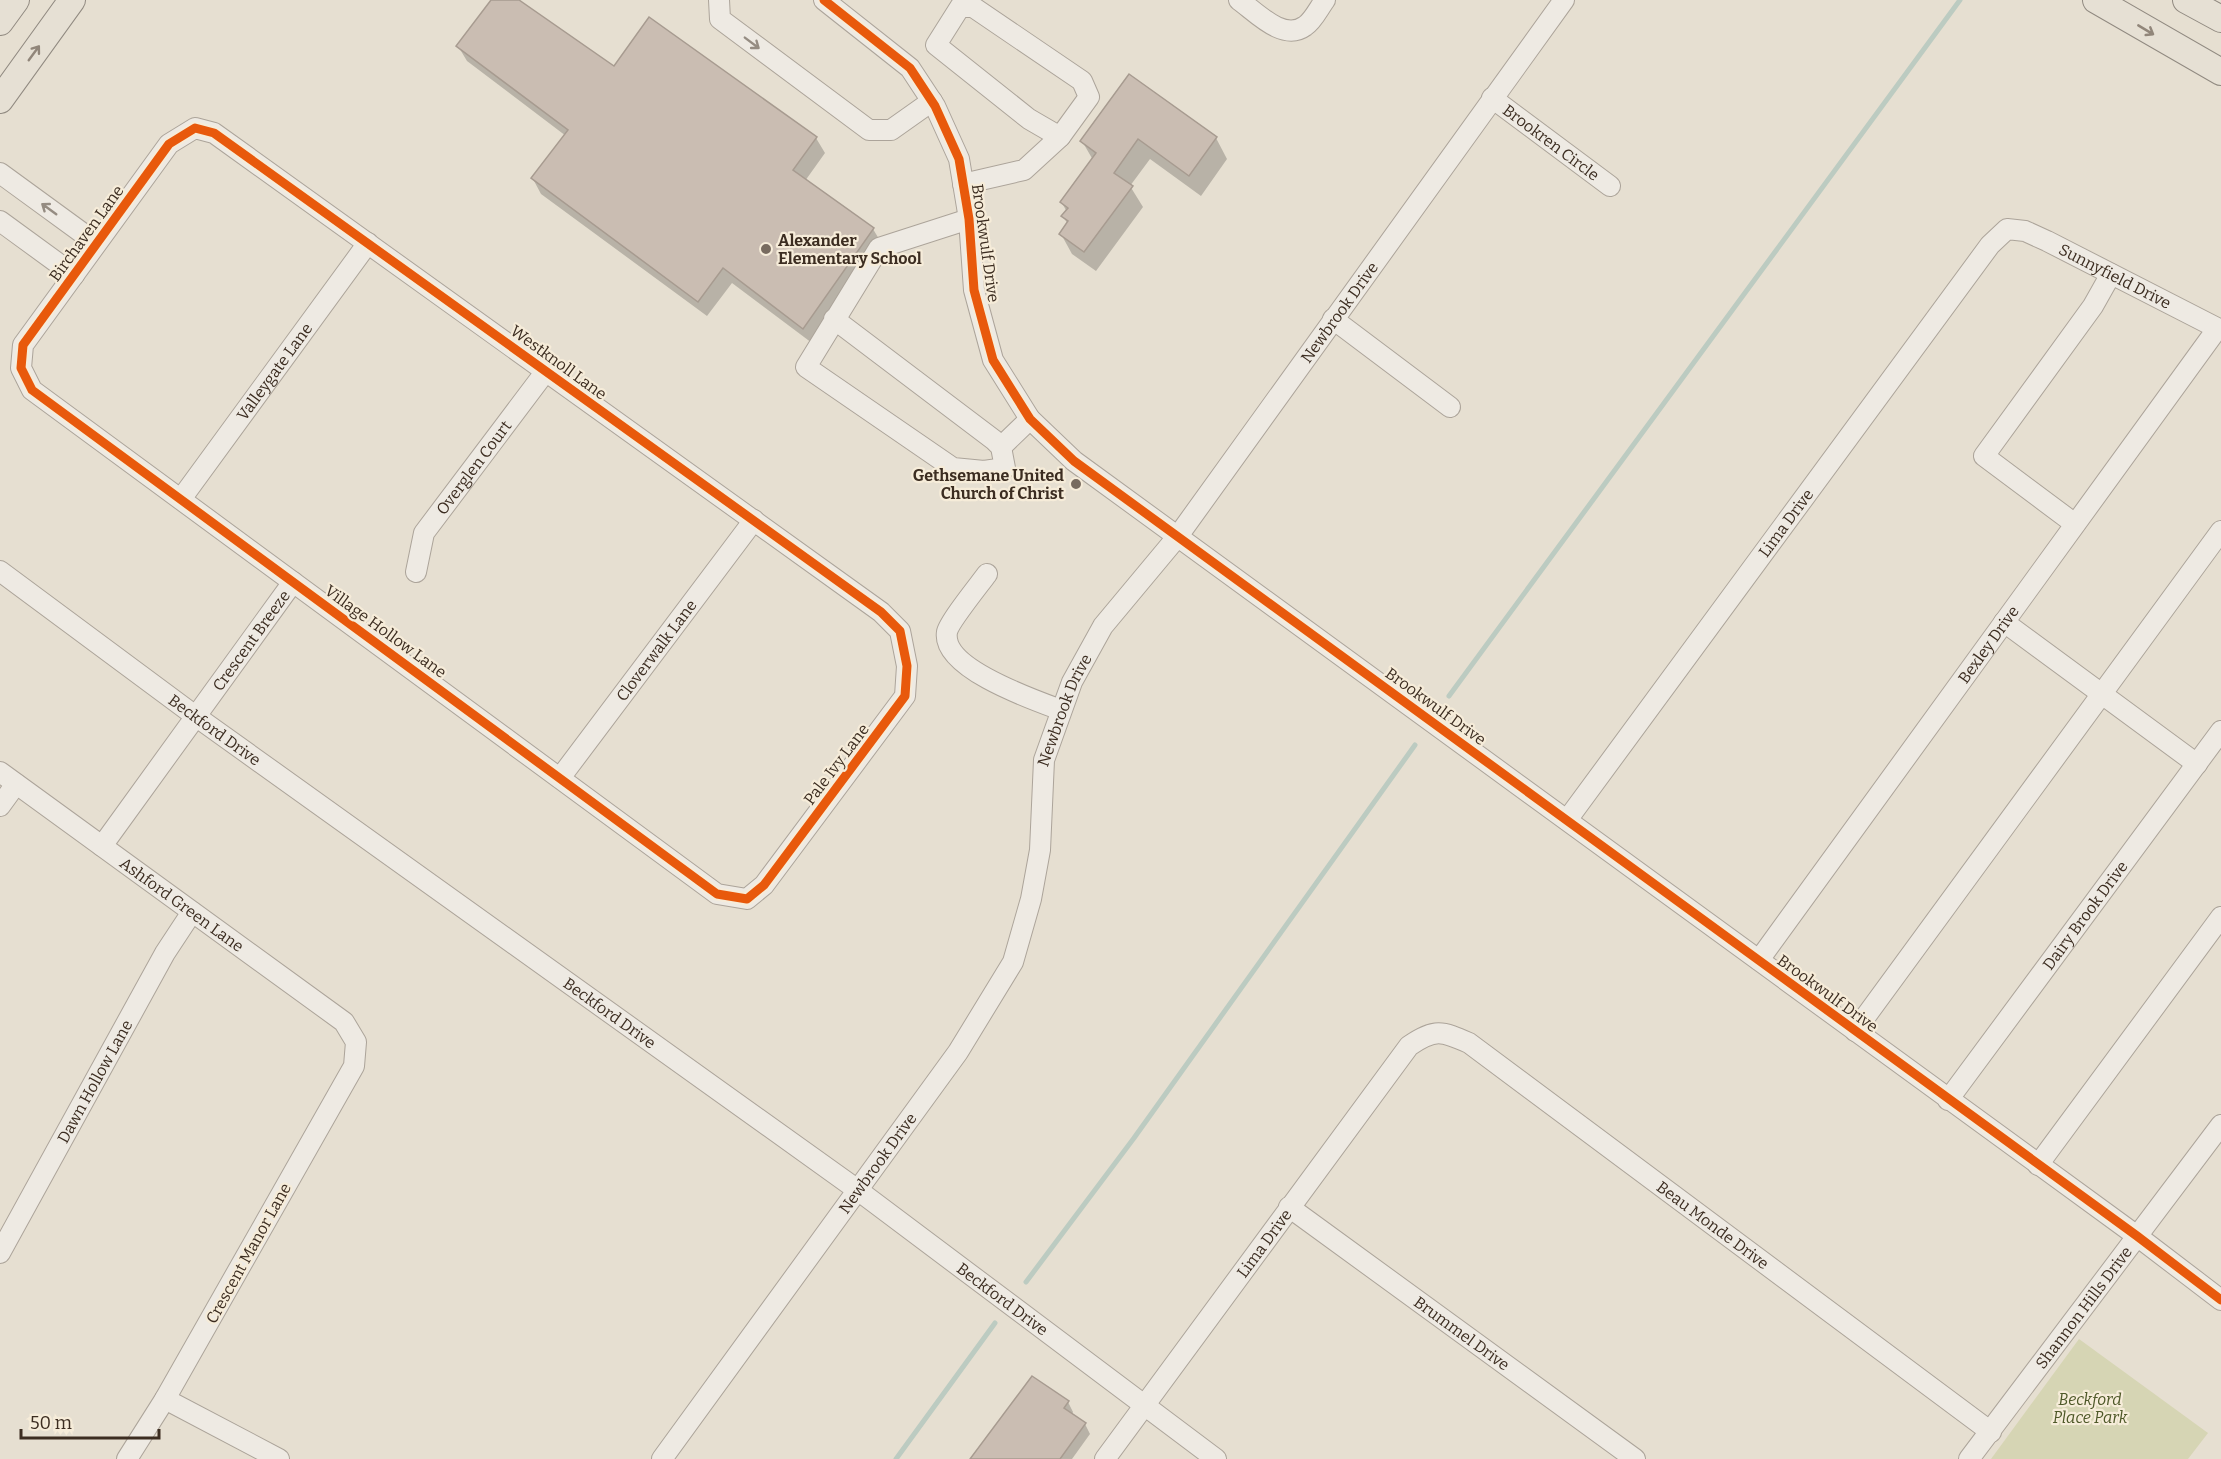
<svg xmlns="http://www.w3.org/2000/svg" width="2221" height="1459" font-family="Bitter,serif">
<rect width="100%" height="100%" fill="#e6dfd1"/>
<polygon fill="#d6d5b4" points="2079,1339 2208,1433 2188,1459 1991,1459"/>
<g fill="#0003">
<polygon points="492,0 516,0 614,69 816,138 825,153 805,181 873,229 882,244 812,343 732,283 707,316 541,194 533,179 566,136 467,61 458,46"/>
<polygon points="1130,76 1216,138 1227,159 1201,196 1150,159 1130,186 1143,207 1096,271 1072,254 1061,234 1068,224 1063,217 1067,212 1062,203 1093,160 1082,141"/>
<polygon points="1068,1402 1073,1412 1072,1415 1085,1424 1090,1434 1072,1459 972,1459"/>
</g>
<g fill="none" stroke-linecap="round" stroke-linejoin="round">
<g stroke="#bccbc1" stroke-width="5">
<polyline points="1449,696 1960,0"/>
<polyline points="1026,1282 1134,1138 1415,745"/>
<polyline points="896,1459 995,1323"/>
</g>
</g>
<g fill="#cabdb2" stroke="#a79b90" stroke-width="1.5">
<polygon points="491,0 519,0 614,66 649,17 817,137 793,170 874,228 803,329 723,268 698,302 531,178 568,130 456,46"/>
<polygon points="1129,74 1217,137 1189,176 1138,139 1114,173 1133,186 1084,252 1059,234 1068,221 1061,216 1068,208 1060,202 1096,153 1080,141"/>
<polygon points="1032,1376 1069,1401 1064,1408 1086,1423 1060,1459 970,1459"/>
</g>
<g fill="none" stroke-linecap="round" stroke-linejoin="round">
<g stroke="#aca49a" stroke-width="22">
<g id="minor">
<polyline points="719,0 720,19 869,130 891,130 932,101"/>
<polyline points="824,0 910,68 935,106 959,159 969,219 974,290 993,360 1030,419 1074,461 2137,1236 2221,1300"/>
<path d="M1239 0C1256 12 1283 42 1305 26 1313 21 1319 8 1325 0"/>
<polygon points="960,7 973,7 1082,81 1089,97 1060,137 1029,119 936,45"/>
<path id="s1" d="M1492 98 1610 186"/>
<polygon points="195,128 214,133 881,612 900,631 907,666 905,696 764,885 747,899 717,894 32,390 21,368 23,345 169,144"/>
<polyline points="0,173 96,243"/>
<polyline points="963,184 1024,170 1060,137"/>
<polyline points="0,221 74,275"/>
<polyline points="834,319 994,440 1001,447 1005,468 984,471 953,468 806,367 879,248 969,219"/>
<polyline points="1333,319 1450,407"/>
<polyline points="1001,447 1030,419"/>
<path id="s2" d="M181 499 368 243"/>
<polyline points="2075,524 1984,456 2093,306 2111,274"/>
<path id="s3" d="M0 571 194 715 859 1191 1216 1459"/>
<path id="s4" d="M416 572 424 533 546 371"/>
<path d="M987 574C979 585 949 622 947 632 941 668 1034 700 1061 710"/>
<polyline points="2004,622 2197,764"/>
<path id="s5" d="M0 772 344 1022 356 1042 354 1066 165 1399 127 1459"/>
<path id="s6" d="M560 778 754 520"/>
<polyline points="0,806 16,784"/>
<path id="s7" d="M1567 820 1990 245 2007 229 2025 231 2047 241 2221 330"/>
<path id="s8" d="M102 846 293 582"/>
<path id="s9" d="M1759 960 2217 329"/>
<polyline points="1855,1031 2221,531"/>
<path id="s10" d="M1948 1100 2221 731"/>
<polyline points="2038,1165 2221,917"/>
<path id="s11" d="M1289 1207 1635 1459"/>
<path id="s12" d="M0 1253 165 953 192 912"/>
<polyline points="165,1399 279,1459"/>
<path id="s13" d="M662 1459 958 1052 1013 962 1031 899 1040 850 1044 760 1072 682 1103 626 1178 536 1564 0"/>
<path id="s14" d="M1105 1459 1409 1046C1435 1028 1442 1031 1469 1043L1991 1432"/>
<path id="s15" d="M1969 1459 2221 1125"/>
</g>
</g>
<g stroke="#918a81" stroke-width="28">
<g id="major">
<polyline points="2096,0 2221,72"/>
<polyline points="2186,0 2221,19"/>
<polyline points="0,22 16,0"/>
<polyline points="0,100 72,0"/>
</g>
</g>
<use href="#minor" stroke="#eeeae3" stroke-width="20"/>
<use href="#major" stroke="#e6e0d4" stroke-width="26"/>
<g stroke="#f6ecd9" stroke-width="13">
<g id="cycleway">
<polyline points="824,0 910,68 935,106 959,159 969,219 974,290 993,360 1030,419 1074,461 2137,1236 2221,1300"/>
<polygon points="195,128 214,133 881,612 900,631 907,666 905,696 764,885 747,899 717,894 32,390 21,368 23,345 169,144"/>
</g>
</g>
<use href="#cycleway" stroke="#e8590c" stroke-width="9"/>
</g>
<defs><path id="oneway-shaft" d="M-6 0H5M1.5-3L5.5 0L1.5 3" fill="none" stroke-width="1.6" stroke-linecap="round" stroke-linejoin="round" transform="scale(1.5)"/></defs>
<g stroke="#91867a">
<use href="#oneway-shaft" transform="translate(2146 30) rotate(31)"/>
<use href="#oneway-shaft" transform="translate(34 53) rotate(-54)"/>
</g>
<g stroke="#958c82">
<use href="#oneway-shaft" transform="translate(752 43) rotate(37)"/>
<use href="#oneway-shaft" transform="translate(49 209) rotate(-144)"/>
</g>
<g fill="#786b5f" stroke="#f6ecd9" stroke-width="2">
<circle cx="766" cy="249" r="6"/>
<circle cx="1076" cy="484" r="6"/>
</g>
<g text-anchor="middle" stroke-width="4.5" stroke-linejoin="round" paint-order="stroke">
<g font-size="16" fill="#3c2d21" stroke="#f6ecd9">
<text dy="6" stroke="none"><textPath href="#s1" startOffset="74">Brookren Circle</textPath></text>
<text transform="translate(86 233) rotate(-54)" y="6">Birchaven Lane</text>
<text transform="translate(986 243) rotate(82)" y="6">Brookwulf Drive</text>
<text dy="6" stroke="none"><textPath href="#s7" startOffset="856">Sunnyfield Drive</textPath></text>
<text dy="6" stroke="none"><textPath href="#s13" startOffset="1354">Newbrook Drive</textPath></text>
<text transform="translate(559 362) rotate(36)" y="6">Westknoll Lane</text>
<text dy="6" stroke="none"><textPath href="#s2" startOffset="158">Valleygate Lane</textPath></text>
<text dy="6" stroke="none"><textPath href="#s4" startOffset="122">Overglen Court</textPath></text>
<text dy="6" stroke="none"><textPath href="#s7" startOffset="369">Lima Drive</textPath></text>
<text transform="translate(386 631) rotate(36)" y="6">Village Hollow Lane</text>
<text dy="6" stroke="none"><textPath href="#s8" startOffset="254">Crescent Breeze</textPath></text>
<text dy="6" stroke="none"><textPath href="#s9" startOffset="390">Bexley Drive</textPath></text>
<text dy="6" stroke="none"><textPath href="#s6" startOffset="160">Cloverwalk Lane</textPath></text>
<text transform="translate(1436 706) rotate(36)" y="6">Brookwulf Drive</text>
<text dy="6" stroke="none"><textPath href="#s13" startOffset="868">Newbrook Drive</textPath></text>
<text dy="6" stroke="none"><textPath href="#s3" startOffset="267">Beckford Drive</textPath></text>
<text transform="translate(836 764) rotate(-53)" y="6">Pale Ivy Lane</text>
<text dy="6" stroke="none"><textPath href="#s5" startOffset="225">Ashford Green Lane</textPath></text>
<text dy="6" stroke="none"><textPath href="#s10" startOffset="230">Dairy Brook Drive</textPath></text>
<text transform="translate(1828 993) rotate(36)" y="6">Brookwulf Drive</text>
<text dy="6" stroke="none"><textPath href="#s3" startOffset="753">Beckford Drive</textPath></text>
<text dy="6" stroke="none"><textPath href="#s12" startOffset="196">Dawn Hollow Lane</textPath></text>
<text dy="6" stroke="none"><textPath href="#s13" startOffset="366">Newbrook Drive</textPath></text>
<text dy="6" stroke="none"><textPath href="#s14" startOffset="882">Beau Monde Drive</textPath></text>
<text dy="6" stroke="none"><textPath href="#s14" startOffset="268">Lima Drive</textPath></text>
<text transform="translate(248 1253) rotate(-61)" y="6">Crescent Manor Lane</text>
<text dy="6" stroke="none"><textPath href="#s3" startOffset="1239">Beckford Drive</textPath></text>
<text dy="6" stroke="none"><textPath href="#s15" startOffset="190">Shannon Hills Drive</textPath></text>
<text dy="6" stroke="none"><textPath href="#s11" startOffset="214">Brummel Drive</textPath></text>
</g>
<g font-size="16" font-weight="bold" fill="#3c2d21" stroke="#f6ecd9" text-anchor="start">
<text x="778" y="246">Alexander<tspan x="778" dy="18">Elementary School</tspan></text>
<text x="1064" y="481" text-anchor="end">Gethsemane United<tspan x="1064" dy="18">Church of Christ</tspan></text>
</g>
<g font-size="16" font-style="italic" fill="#4e5828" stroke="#f6ecd9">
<text x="2090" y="1405">Beckford<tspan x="2090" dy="18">Place Park</tspan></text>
</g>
</g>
<path d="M21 1429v9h138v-9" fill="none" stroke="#3c2d21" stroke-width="3"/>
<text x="30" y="1429" font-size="18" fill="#3c2d21" stroke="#f6ecd9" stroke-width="4.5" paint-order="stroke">50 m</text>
</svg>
